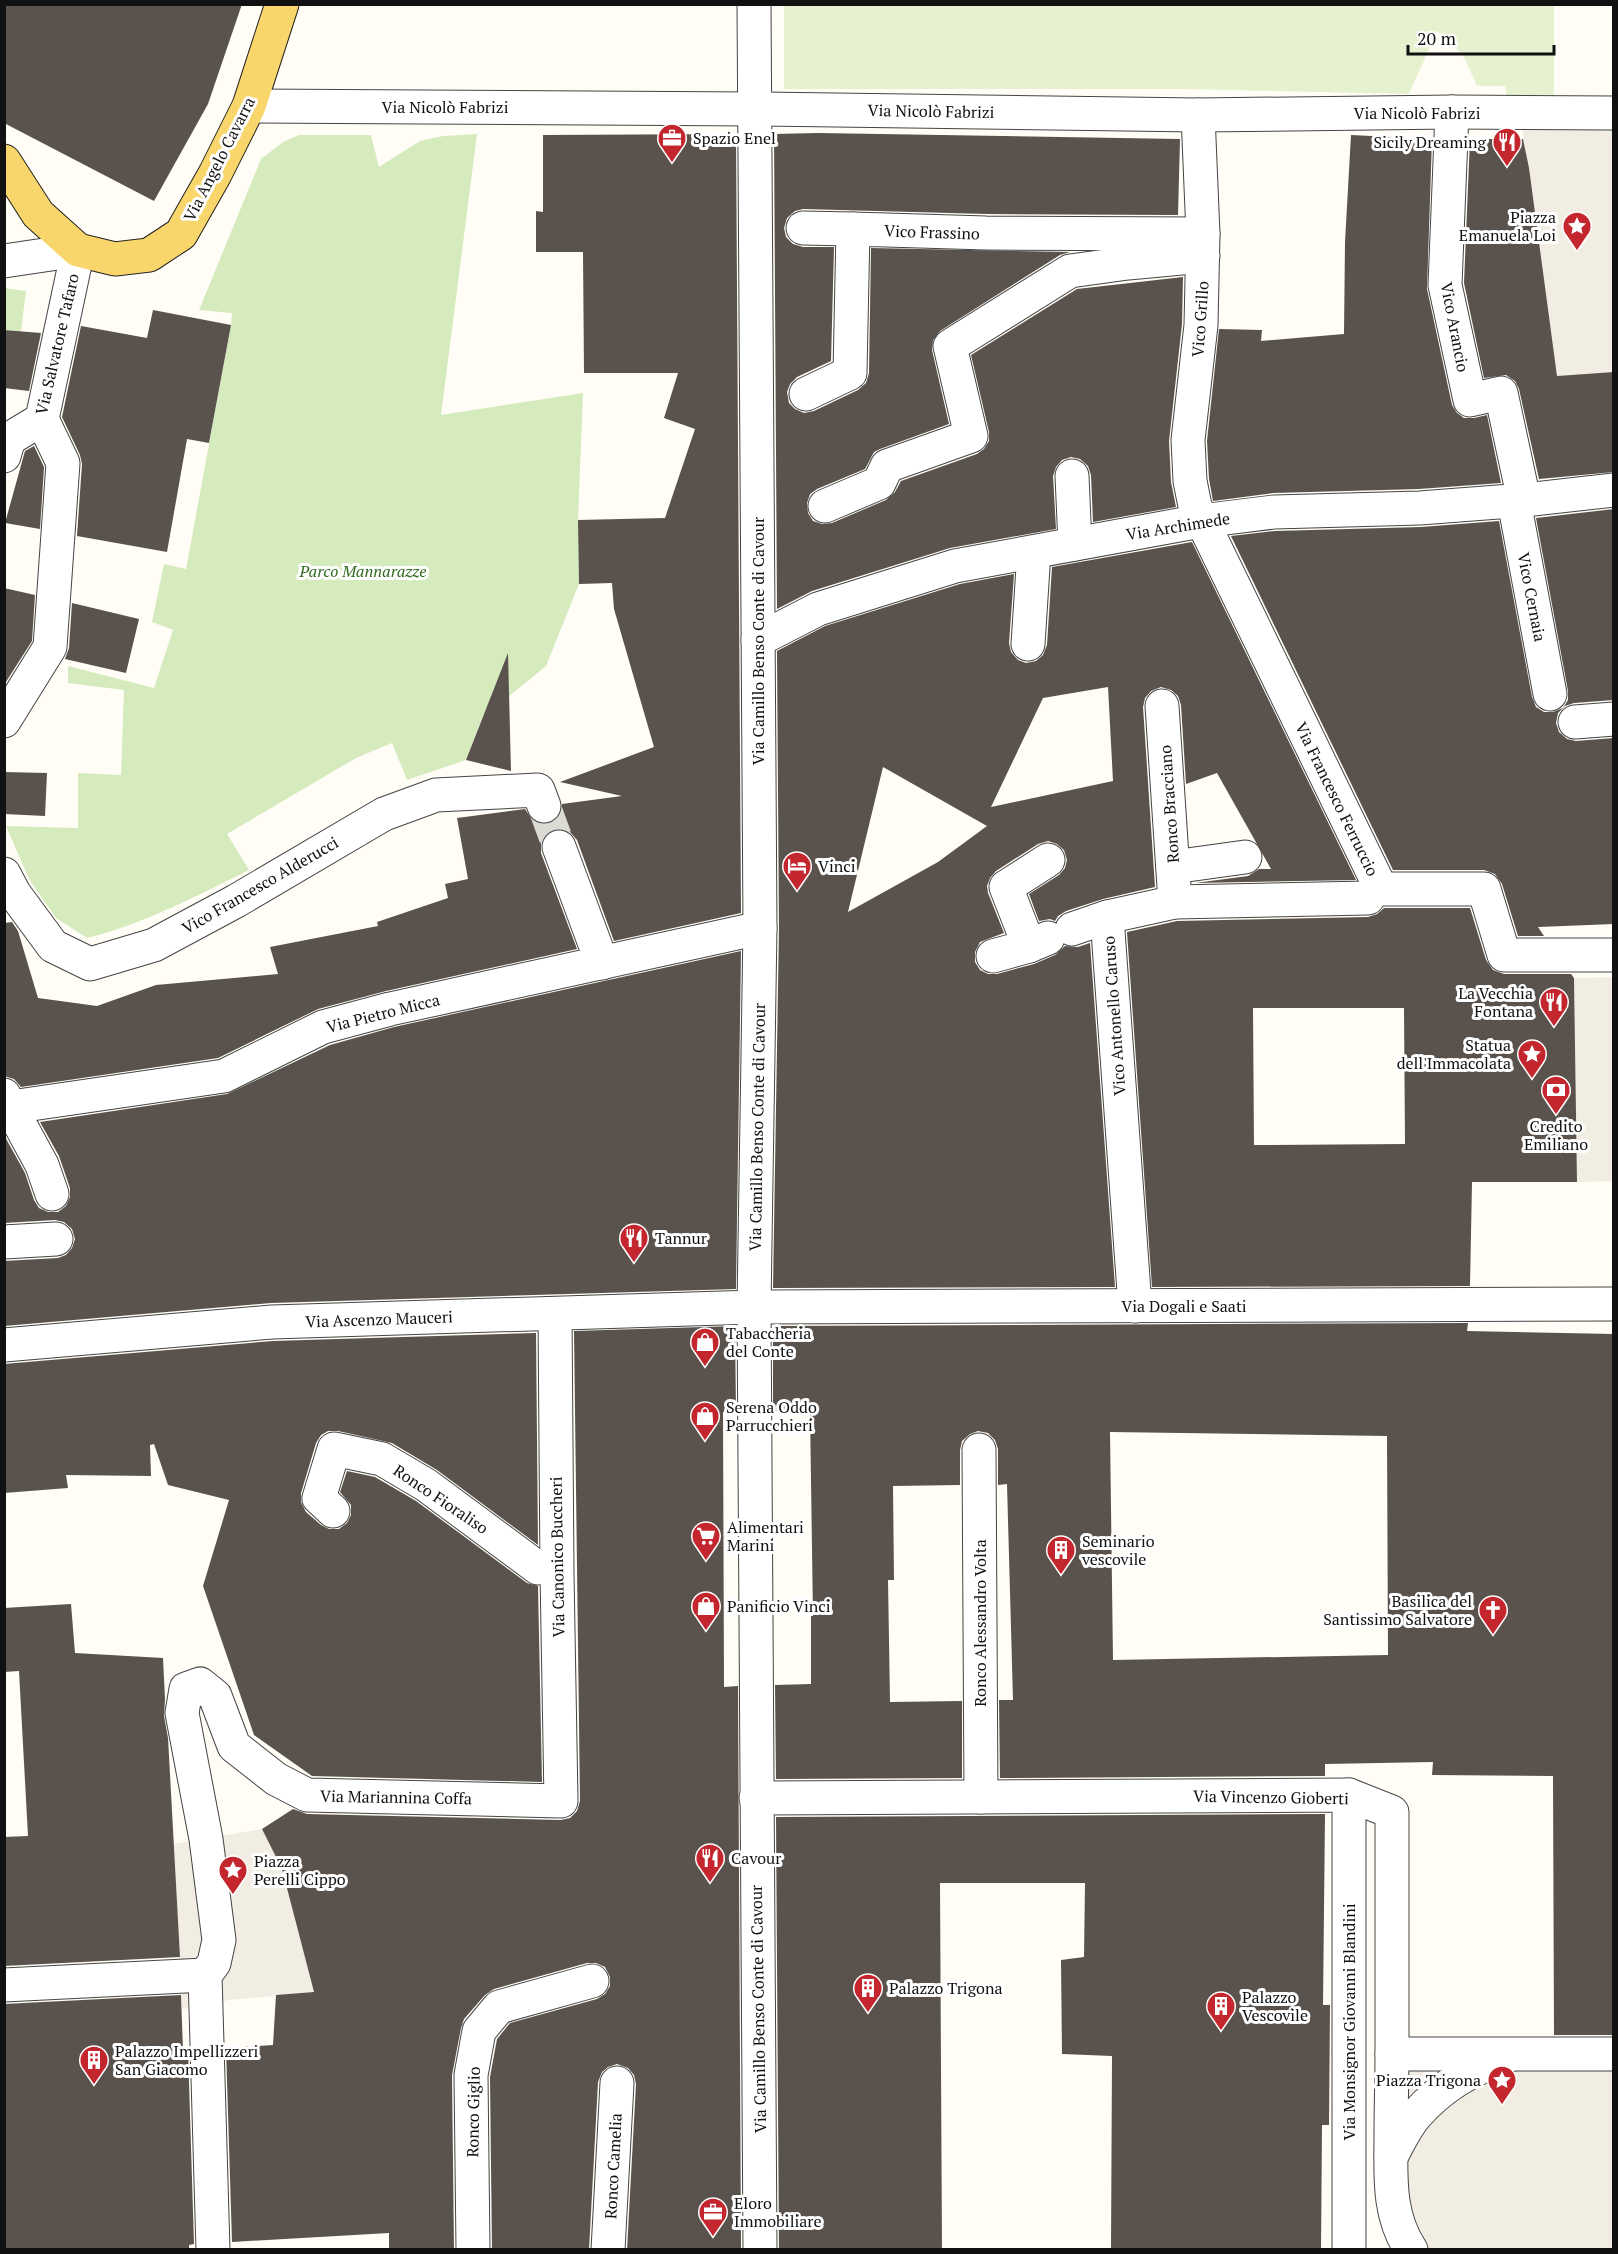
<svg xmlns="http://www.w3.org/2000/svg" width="1618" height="2254" font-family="'PT Serif',serif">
<rect width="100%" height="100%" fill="#fffdf5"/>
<g fill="#d5ebbd">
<path d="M477 134 441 415 583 393 578 520 579 584 546 666 482 718 466 760 407 780 392 743 356 758 227 834 249 870C196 896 144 924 87 938L56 918 29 879 6 826 78 828V773L121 775 124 690 68 683V666L154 688 173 630 152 622 164 564 186 569 231 325 232 313 199 310 261 159 283 142 299 135H371L379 167 420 141 443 136Z"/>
<polygon points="4,288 26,291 21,331 5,330"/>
</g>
<polygon fill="#e6f2cf" points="784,5 1554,5 1554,95 1507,96 1505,86 1477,86 1463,55 1437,31 1409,94 1182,89 784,89"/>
<g fill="#f1ede2">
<polygon points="1520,112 1613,113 1613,372 1557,376"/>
<polygon points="1613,977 1613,1181 1577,1182 1574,978"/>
<polygon points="262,1829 282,1869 314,1992 229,2000 182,2009 174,1844"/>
<polygon points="1392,2054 1613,2054 1613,2249 1411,2249"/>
</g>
<g fill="#5a524d" fill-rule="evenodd">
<polygon points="4,4 242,4 208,104 154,201 4,123"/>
<polygon points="818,133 1180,139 1178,215 986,214 803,209 795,211 787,218 784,228 786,237 793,244 803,247 834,247 831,361 797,377 790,384 787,392 789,403 795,409 804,413 814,411 858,390 866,383 869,373 871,248 1070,252 1060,255 940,331 933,340 932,350 949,424 880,449 874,452 865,469 817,489 810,494 807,503 808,513 813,521 822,524 832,523 886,500 895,492 901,481 977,454 984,449 989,441 989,432 971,355 1077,289 1183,277 1182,324 1169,441 1171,482 1176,507 1093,522 1091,475 1088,466 1080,459 1071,457 1062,460 1056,467 1053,476 1056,529 950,548 812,591 777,609 774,134"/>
<polygon points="736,134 741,913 614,941 577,840 570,832 563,829 553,829 544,836 541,843 541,853 577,949 386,991 318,1009 218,1058 21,1087 14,1079 4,1076 4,923 12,922 18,931 38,998 97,1006 156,985 278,974 270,947 378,926 377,922 448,898 445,884 468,879 457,818 525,809 533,821 542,825 550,824 559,817 562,804 622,796 560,782 654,747 614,609 612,583 579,584 578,520 665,518 695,429 664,418 678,373 584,373 583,252 536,252 536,211 543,212 543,135"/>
<polygon points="1351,135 1432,139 1427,289 1452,405 1457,413 1464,418 1474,418 1487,415 1501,483 1419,489 1273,493 1213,501 1209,479 1207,441 1219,329 1262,330 1261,341 1344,334 1345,242"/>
<polygon points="1470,139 1523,139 1529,168 1557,376 1614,372 1614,472 1539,479 1519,389 1515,381 1506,375 1484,378 1464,283"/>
<polygon points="153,310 231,325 209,443 187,439 167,552 77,536 82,464 80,455 62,417 81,326 147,338"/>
<polygon points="4,330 41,333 29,391 4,388"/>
<polygon points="34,446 44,467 40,529 5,523 25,451"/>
<polygon points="1614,509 1614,700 1574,703 1565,706 1558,713 1556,723 1559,732 1567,739 1576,741 1614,738 1614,924 1538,927 1544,936 1518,936 1502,884 1495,874 1484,870 1393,870 1231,536 1275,531 1421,527 1499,521 1532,697 1536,707 1544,712 1553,712 1563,708 1568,700 1568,691 1536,518"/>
<path d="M1192 542 1356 880 1195 883 1248 876 1259 869H1271L1217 773 1186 784 1181 705 1178 696 1171 690 1161 687 1151 691 1145 698 1143 707 1155 887 1103 899 1066 911 1058 916 1055 921 1050 919 1039 921 1029 894 1059 875 1065 868 1067 860 1064 850 1057 844 1048 841 1038 844 996 871 990 878 987 886 988 893 1004 933 980 942 975 952V962L980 970 988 974H997L1034 964 1055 955 1065 946 1078 947 1090 943 1115 1287 773 1288 779 928 777 651 825 626 960 584 1014 574 1009 643 1011 652 1018 660 1026 663 1036 661 1043 655 1047 645 1052 567ZM1108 687 1113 781 991 807 1043 698ZM883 767 987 826 938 862 848 912Z"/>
<polygon points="4,588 35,595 32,641 4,685"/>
<polygon points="72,603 139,619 126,673 65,659 69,648"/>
<polygon points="508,653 511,771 466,760"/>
<polygon points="4,772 47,773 45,816 4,814"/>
<path d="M1384 908H1470L1486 960 1493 970 1504 974H1571L1574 978 1577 1182H1472L1470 1286 1152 1287 1127 932 1177 921 1368 917 1377 914ZM1253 1008H1404L1405 1144 1254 1145Z"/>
<polygon points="741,951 736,1289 271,1303 4,1326 4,1261 58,1258 66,1255 72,1248 75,1239 72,1229 64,1222 55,1220 4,1223 4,1135 25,1173 34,1200 39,1208 48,1212 58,1212 66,1206 70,1197 70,1188 59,1156 40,1122 227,1094 330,1045 394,1027"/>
<path d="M1468 1323 1467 1331 1614 1334V2035H1554L1553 1776 1432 1775 1433 1762 1325 1764V1776L1000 1778 999 1700H1013L1007 1484 998 1485V1449L995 1440 988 1433 978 1431 970 1434 962 1441 960 1450V1485L893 1486 894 1580H888L890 1702 962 1701V1778L776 1779 775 1685 811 1684V1616H813L810 1412H773V1326ZM1110 1432 1387 1436 1388 1655 1113 1660Z"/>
<polygon points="735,1326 736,1412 723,1412 724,1687 738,1686 741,2250 627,2250 636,2084 634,2075 628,2068 617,2064 608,2067 602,2072 598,2082 589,2250 492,2250 490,2077 497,2039 510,2023 597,1999 605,1994 610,1986 610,1977 605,1967 596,1963 587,1963 494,1989 485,1995 464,2019 461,2028 452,2075 454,2250 389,2250 389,2233 232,2242 226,2048 273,2045 276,1995 314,1992 282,1869 262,1829 293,1809 307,1814 561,1820 570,1818 577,1811 580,1801 574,1331"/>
<polygon points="536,1333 538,1545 437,1470 392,1443 338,1431 328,1431 321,1435 316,1443 301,1493 301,1502 306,1512 321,1525 329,1529 339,1529 347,1523 351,1515 351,1505 340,1492 347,1471 375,1477 416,1501 527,1583 538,1586 542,1782 312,1776 254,1735 203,1586 229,1500 168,1485 154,1444 150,1445 151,1476 66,1475 68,1488 4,1493 4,1364 273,1341"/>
<polygon points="71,1604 75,1653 163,1658 165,1699 164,1716 168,1738 180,1957 4,1966 4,1837 28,1836 19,1671 4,1672 4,1608"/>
<polygon points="1325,1814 1323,2005 1330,2005 1329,2125 1322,2125 1321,2250 1111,2250 1112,2056 1062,2054 1061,1960 1084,1957 1085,1883 940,1883 942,2250 779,2250 776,1817"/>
<polygon points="181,1995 183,2050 188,2050 194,2244 189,2245 189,2250 4,2250 4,2004"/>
</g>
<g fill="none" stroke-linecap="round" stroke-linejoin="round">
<polyline stroke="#dbdad3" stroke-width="33" stroke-dasharray="33 16" stroke-linecap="butt" points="544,806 559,847"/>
<g stroke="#444" stroke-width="35">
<g id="minor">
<polyline points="754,4 760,928 754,1307 760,2250"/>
<polyline points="249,106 753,109 1198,115 1452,112 1614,113"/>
<polyline points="1452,112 1445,285 1470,400 1501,393 1524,500"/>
<polyline points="1198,115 1203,234 1201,325 1188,440 1190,481 1195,506 1381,889 1484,889 1504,955 1614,955"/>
<polyline points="803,228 853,229"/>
<polyline points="4,261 78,250 42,419 9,439 4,456"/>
<polyline points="806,394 850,373 853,229 986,233 1203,234"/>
<polyline points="1072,476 1075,544"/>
<polyline points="1514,501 1550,694"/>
<polyline points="825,506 879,483 887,466 971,436 950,346 1070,271 1128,263 1203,256"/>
<polyline points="758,640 818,609 955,566 1201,521 1274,512 1420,508 1524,500 1614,490"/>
<polyline points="1028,644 1034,552"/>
<polyline points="1162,706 1175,902"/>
<polyline points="4,721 50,647 63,463 42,419"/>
<polyline points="1575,722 1614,719"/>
<polyline points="559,847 602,963"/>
<polyline points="1173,867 1245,857"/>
<polyline points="4,874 14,893 53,946 90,964 154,945 236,901 384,814 436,795 538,790 544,806"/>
<polyline points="1072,929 1107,917"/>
<polyline points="1048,938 1029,946 1006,887 1048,860"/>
<polyline points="993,956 1029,946"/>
<polyline points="4,1095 42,1165 52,1194"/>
<polyline points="11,1107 224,1076 323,1027 390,1009 760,928"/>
<polyline points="4,1242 56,1239"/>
<polyline points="1135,1306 1107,917 1175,902 1368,898"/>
<polyline points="4,1345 272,1322 754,1307 1614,1304"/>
<polyline points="979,1450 981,1797"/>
<polyline points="333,1511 319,1498 334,1449 382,1459 426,1485 538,1568"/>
<polyline points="756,1798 1349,1795 1392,1812 1392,2054 1614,2054"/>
<polyline points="4,1985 205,1975"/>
<path d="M1392 2054C1392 2081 1391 2107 1391 2133 1391 2173 1387 2214 1411 2250"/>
<path d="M1392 2155C1399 2142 1406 2126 1417 2114 1440 2088 1471 2069 1504 2058"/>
<polyline points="213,2250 205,1975 214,1963 219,1940 206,1839 182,1713 186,1689 200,1684 215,1696 234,1746 276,1779 307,1795 561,1801 557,1573 555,1314"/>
<polyline points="473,2250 471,2075 479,2031 499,2007 592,1981"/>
<polyline points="608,2250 617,2083"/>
<polyline points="1349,2250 1349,1795"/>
</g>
</g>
<g stroke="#222" stroke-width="35">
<polyline id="major" points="4,161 38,214 78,250 115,259 149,255 181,234 215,174 249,106 282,4"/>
</g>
<use href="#minor" stroke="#fff" stroke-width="33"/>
<use href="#major" stroke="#f9d66b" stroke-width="33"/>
</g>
<defs>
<g id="office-pin" transform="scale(1.5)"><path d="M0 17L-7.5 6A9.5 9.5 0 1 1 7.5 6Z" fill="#c4262e" stroke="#fff"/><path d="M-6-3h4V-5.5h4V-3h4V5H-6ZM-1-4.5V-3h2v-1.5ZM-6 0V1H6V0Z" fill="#fff"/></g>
<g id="restaurant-pin" transform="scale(1.5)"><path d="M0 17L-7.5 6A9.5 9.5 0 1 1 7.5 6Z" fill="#c4262e" stroke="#fff"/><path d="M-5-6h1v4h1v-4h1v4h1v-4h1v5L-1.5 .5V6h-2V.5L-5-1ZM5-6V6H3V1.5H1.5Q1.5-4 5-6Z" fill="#fff"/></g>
<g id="sight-pin" transform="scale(1.5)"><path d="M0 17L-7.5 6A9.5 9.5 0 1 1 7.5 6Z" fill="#c4262e" stroke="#fff"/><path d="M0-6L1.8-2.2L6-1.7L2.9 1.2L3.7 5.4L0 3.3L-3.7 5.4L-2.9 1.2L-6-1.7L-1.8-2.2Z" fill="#fff"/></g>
<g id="hotel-pin" transform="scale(1.5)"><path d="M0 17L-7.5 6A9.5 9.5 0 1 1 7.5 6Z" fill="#c4262e" stroke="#fff"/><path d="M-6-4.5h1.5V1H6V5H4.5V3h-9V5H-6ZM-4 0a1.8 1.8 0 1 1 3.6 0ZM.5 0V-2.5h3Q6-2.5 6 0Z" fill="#fff"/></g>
<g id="bank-pin" transform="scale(1.5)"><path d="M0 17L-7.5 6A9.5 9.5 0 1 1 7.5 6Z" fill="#c4262e" stroke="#fff"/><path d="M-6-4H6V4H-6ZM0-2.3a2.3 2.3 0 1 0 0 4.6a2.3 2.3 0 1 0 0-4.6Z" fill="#fff"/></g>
<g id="shop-pin" transform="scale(1.5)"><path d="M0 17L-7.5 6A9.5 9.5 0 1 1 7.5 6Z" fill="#c4262e" stroke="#fff"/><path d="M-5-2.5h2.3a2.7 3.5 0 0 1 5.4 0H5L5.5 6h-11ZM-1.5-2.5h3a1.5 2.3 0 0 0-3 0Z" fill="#fff"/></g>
<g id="supermarket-pin" transform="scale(1.5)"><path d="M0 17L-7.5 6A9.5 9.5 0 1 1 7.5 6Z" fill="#c4262e" stroke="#fff"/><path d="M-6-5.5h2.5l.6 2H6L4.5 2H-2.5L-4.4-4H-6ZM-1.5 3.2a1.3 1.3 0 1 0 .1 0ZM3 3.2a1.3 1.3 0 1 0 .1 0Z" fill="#fff"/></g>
<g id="building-pin" transform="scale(1.5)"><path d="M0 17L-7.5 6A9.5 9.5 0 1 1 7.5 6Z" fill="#c4262e" stroke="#fff"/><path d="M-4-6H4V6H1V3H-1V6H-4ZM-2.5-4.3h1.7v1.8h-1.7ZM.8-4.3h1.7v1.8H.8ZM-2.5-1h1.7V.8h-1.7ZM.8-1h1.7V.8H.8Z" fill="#fff"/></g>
<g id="church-pin" transform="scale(1.5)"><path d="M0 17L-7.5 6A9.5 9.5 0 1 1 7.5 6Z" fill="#c4262e" stroke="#fff"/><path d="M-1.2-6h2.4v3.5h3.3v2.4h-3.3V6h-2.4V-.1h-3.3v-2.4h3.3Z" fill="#fff"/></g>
</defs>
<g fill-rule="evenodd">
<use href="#office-pin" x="672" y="138"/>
<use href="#restaurant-pin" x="1507" y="142"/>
<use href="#sight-pin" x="1577" y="226"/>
<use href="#hotel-pin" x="797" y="866"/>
<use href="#restaurant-pin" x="1554" y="1002"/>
<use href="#sight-pin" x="1532" y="1054"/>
<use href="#bank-pin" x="1556" y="1090"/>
<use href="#restaurant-pin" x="634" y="1238"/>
<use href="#shop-pin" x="705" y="1342"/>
<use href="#shop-pin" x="705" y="1416"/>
<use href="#supermarket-pin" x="706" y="1536"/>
<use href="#building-pin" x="1061" y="1550"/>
<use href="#shop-pin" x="706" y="1606"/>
<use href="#church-pin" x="1493" y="1610"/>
<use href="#restaurant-pin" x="710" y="1858"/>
<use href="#sight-pin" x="233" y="1870"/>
<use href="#building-pin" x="868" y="1988"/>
<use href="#building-pin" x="1221" y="2006"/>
<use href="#building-pin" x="94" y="2060"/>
<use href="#sight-pin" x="1502" y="2080"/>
<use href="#office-pin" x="713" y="2212"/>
</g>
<g text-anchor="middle" stroke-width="6" stroke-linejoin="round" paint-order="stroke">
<g font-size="16" fill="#111" stroke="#fff">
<text x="445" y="113">Via Nicolò Fabrizi</text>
<text transform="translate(931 111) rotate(1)" y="6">Via Nicolò Fabrizi</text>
<text x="1417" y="119">Via Nicolò Fabrizi</text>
<text transform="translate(219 159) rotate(-63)" y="6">Via Angelo Cavarra</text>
<text transform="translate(932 232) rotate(2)" y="6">Vico Frassino</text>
<text transform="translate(1200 319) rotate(-86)" y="6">Vico Grillo</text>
<text transform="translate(1455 327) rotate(79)" y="6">Vico Arancio</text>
<text transform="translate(57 344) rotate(-77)" y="6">Via Salvatore Tafaro</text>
<text transform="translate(1178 526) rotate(-9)" y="6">Via Archimede</text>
<text transform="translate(1532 597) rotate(79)" y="6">Vico Cernaia</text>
<text transform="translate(758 641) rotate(-90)" y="6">Via Camillo Benso Conte di Cavour</text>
<text transform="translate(1337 799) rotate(64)" y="6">Via Francesco Ferruccio</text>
<text transform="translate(1169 804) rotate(-94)" y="6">Ronco Bracciano</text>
<text transform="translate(260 885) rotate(-30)" y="6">Vico Francesco Alderucci</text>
<text transform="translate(383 1013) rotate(-14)" y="6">Via Pietro Micca</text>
<text transform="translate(1114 1016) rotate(-94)" y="6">Vico Antonello Caruso</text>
<text transform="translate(757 1127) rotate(-89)" y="6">Via Camillo Benso Conte di Cavour</text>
<text x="1184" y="1312">Via Dogali e Saati</text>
<text transform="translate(379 1319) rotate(-2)" y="6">Via Ascenzo Mauceri</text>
<text transform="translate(441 1499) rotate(34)" y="6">Ronco Fioraliso</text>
<text transform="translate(557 1557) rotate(-91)" y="6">Via Canonico Buccheri</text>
<text transform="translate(980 1623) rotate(-90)" y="6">Ronco Alessandro Volta</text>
<text transform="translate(396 1797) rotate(1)" y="6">Via Mariannina Coffa</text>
<text transform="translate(1271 1797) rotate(1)" y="6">Via Vincenzo Gioberti</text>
<text transform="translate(758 2009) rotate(-91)" y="6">Via Camillo Benso Conte di Cavour</text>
<text transform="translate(1349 2022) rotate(-90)" y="6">Via Monsignor Giovanni Blandini</text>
<text transform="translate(473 2112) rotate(-89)" y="6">Ronco Giglio</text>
<text transform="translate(613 2166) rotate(-87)" y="6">Ronco Camelia</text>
</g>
<g font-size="16" fill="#111" stroke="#fff" text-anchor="start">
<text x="693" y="144">Spazio Enel</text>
<text x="1486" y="148" text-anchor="end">Sicily Dreaming</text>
<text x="1556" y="223" text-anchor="end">Piazza<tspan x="1556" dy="18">Emanuela Loi</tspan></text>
<text x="818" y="872">Vinci</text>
<text x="1533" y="999" text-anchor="end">La Vecchia<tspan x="1533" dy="18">Fontana</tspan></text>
<text x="1511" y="1051" text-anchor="end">Statua<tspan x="1511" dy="18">dell'Immacolata</tspan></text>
<text x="1556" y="1132" text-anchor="middle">Credito<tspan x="1556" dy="18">Emiliano</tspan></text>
<text x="655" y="1244">Tannur</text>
<text x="726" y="1339">Tabaccheria<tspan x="726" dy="18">del Conte</tspan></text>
<text x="726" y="1413">Serena Oddo<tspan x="726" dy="18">Parrucchieri</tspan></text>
<text x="727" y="1533">Alimentari<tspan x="727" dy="18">Marini</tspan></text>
<text x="1082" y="1547">Seminario<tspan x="1082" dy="18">vescovile</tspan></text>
<text x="1472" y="1607" text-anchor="end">Basilica del<tspan x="1472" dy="18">Santissimo Salvatore</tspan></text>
<text x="727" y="1612">Panificio Vinci</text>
<text x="731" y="1864">Cavour</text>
<text x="254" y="1867">Piazza<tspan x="254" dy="18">Perelli Cippo</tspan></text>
<text x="889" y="1994">Palazzo Trigona</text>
<text x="1242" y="2003">Palazzo<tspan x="1242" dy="18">Vescovile</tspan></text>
<text x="115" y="2057">Palazzo Impellizzeri<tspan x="115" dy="18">San Giacomo</tspan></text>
<text x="1481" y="2086" text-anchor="end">Piazza Trigona</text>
<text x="734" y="2209">Eloro<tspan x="734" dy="18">Immobiliare</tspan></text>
</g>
<g font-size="16" font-style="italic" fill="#2f6b1f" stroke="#fff">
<text x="363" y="577">Parco Mannarazze</text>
</g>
</g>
<rect width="1618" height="2254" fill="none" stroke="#111111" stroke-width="12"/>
<path d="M1408 45v9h146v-9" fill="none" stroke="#111111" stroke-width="3"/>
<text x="1417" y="45" font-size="18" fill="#111111" stroke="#ffffff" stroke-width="4.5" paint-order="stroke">20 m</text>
</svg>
